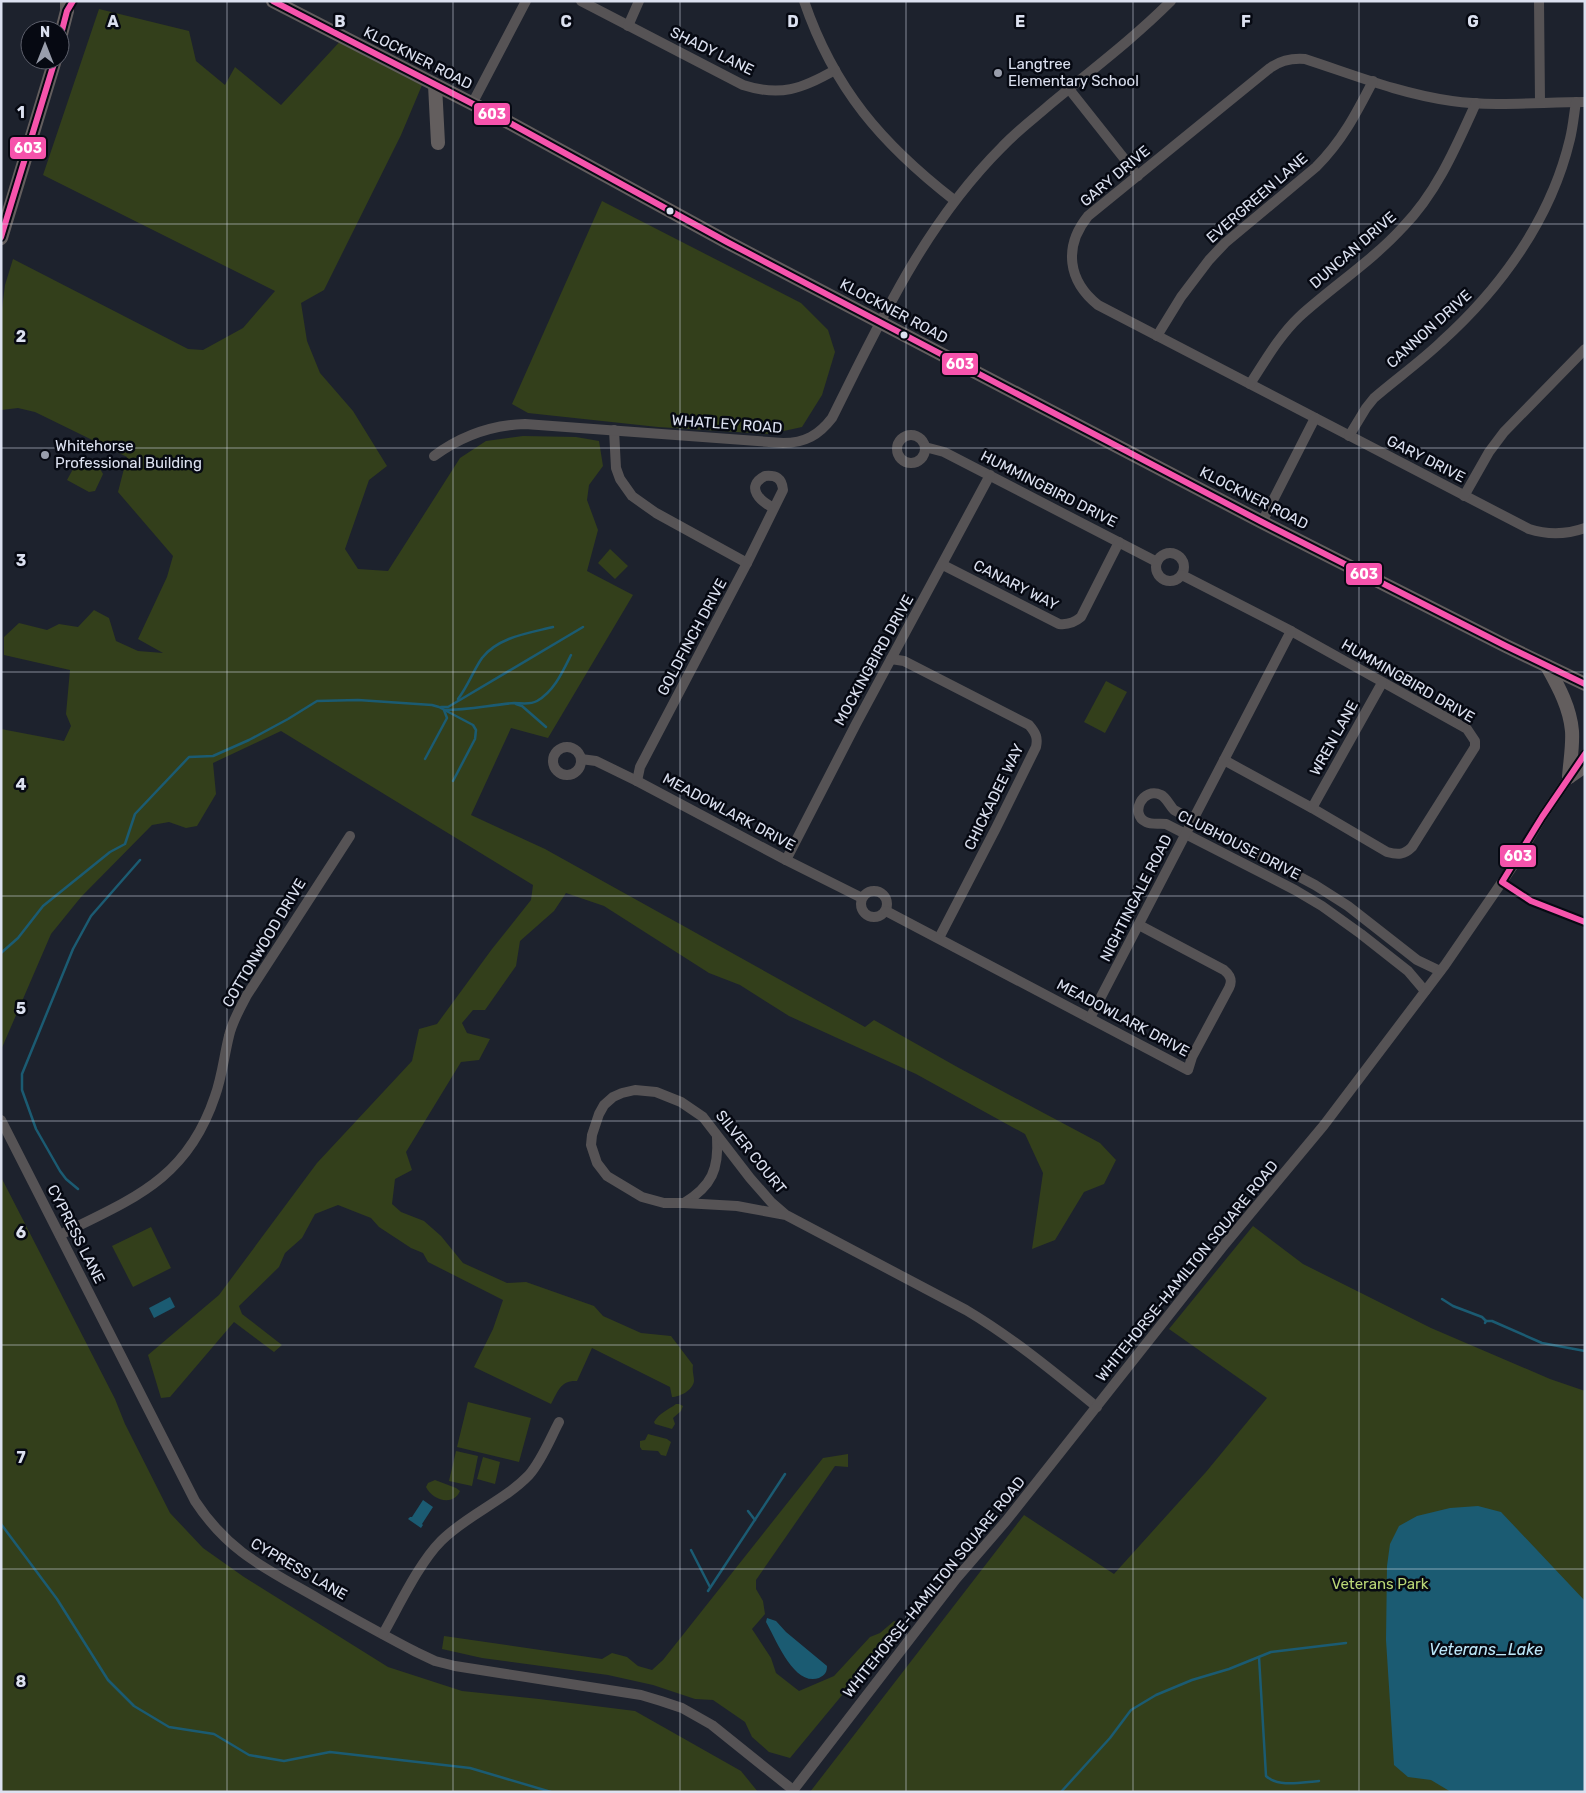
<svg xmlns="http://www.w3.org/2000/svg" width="1586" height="1793" font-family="Rubik,sans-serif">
<rect width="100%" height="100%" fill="#1d222d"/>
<g fill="#333f1b">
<path d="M99 9 189 31 196 61 225 85 235 67 281 105 345 36 425 78 401 135 324 290 301 303 307 341 320 373 353 411 387 466 369 480 345 549 358 569 388 571 460 458 486 441 523 436 576 437 599 441 603 466 589 485 587 500 598 530 587 571 633 595 548 738 511 728 471 815 545 849 865 1027 874 1020 959 1068 1100 1143 1116 1160 1104 1184 1084 1192 1055 1240 1032 1249 1043 1173 1025 1134 916 1074 789 1016 740 985 709 973 604 906 566 893 554 911 520 941 516 966 485 1010H473L462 1023 467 1033 490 1039 479 1060 461 1062 406 1152 412 1170 395 1179 392 1204 401 1212 424 1221 441 1236 463 1263 507 1283 526 1282 594 1306 603 1316 641 1333 671 1336 693 1365C692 1371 694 1376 694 1381 693 1390 680 1397 672 1397L670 1387 592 1348 577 1381C561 1380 558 1391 551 1404L474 1367 493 1329 503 1300 428 1262 423 1253 411 1248 379 1227 371 1218 338 1205 315 1214 302 1238 285 1253 279 1267 239 1306 242 1314 282 1345 274 1352 234 1322 170 1397 161 1398 148 1355 219 1295 317 1163 412 1061 419 1029 437 1024 492 949 531 900 533 885 281 731 213 763 216 794 197 826 186 828 169 822 152 825 81 897 51 934 1 1050V729L64 741 71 726 66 714 70 670 4 655V637L19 623 47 630 59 624 78 627 94 610 109 618 116 641 138 651 163 653 138 639 167 577 173 556 118 492 127 457 35 412 18 408 1 410V317L5 285 13 259 188 349 203 350 243 328 275 291 43 175Z"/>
<polygon points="602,201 801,303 828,330 835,352 822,395 802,427 770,434 658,427 528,413 512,404"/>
<path d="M79 458C88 462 100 466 103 474L95 491 89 492 67 480Z"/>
<polygon points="610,549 628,566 615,579 598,563"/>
<polygon points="1106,681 1127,692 1105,733 1084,722"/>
<polygon points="1,1177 115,1399 125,1424 170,1513 203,1548 244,1577 388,1667 462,1691 539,1699 635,1711 741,1771 758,1792 1,1792"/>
<polygon points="1253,1226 1303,1264 1431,1328 1550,1379 1585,1391 1585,1792 810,1792 1024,1515 1114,1574 1206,1472 1267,1398 1169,1329"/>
<polygon points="151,1227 171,1268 133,1287 112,1246"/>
<polygon points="468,1402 531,1418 519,1462 457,1447"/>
<path d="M676 1404H679L683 1406 681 1411 673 1418 675 1424 672 1429 655 1424 654 1422C659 1413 668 1410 676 1404Z"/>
<polygon points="648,1434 667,1439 671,1442 666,1456 661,1455 658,1451 642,1450 640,1447 640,1441 645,1440"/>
<polygon points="456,1451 478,1456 472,1486 449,1481"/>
<polygon points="848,1454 848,1467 835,1466 756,1580 756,1589 763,1601 765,1614 752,1629 771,1658 776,1673 799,1691 834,1676 870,1637 880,1633 894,1621 901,1624 790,1758 769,1752 752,1737 745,1722 713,1700 695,1699 653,1685 608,1675 482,1658 442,1649 444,1636 602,1659 612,1653 627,1657 638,1666 652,1670 663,1660 823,1458"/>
<polygon points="483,1457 500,1462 495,1484 477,1479"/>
<path d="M435 1480 456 1488 460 1491C453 1507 432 1500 426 1487L428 1483Z"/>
</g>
<g fill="#1b5b72">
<polygon points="170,1297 175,1307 154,1318 149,1308"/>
<polygon points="423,1500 433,1507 422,1524 423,1525 421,1528 408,1519 410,1517 412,1517"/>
<polygon points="1478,1506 1501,1512 1585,1601 1585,1792 1451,1792 1431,1780 1408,1777 1394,1765 1386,1640 1387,1566 1390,1544 1399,1526 1417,1516 1450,1508"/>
<path d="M767 1618 776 1621 786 1632 827 1666C827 1672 825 1675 819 1678 794 1687 776 1639 766 1622Z"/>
</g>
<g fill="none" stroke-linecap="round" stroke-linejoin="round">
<g stroke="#1b5b72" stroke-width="2.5">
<path d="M458 699C468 686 473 671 482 658 498 637 529 633 553 627"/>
<polyline points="516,704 522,706 546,727"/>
<polyline points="441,707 448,707 583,627"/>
<path d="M425 759 447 718 444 710C468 710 490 705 514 703 521 703 530 705 537 701 554 691 562 673 571 655"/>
<polyline points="1,953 18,938 43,906 110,852 125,844 135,814 189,757 213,756 249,740 288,719 317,701 358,700 432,705 439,707 473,725 476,730 475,739 453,781"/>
<polyline points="78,1189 66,1179 60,1171 36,1129 22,1090 22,1074 73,949 91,916 140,860"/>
<polyline points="1442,1299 1453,1306 1482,1317 1486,1321"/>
<polyline points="1485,1323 1486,1321 1492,1321 1542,1343 1585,1351"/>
<polyline points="748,1511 755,1520"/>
<polyline points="1,1524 57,1599 108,1680 134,1706 169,1727 214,1734 249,1755 284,1761 330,1752 470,1768 551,1792"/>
<polyline points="691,1550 710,1587"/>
<polyline points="708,1591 785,1474"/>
<path d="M1259 1657 1266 1776C1279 1788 1303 1782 1319 1781"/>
<polyline points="1061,1792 1110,1738 1131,1710 1156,1695 1192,1680 1229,1669 1271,1652 1346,1643"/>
</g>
<g stroke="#565355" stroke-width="10">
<path d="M581 1 743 85C780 97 802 89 835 70"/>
<path d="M804 1C834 89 882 144 954 200"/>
<polyline points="1539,1 1540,102"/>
<polyline points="628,26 639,1"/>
<polyline points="1069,89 1138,176"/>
<path d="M1585 102C1542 102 1493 107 1452 101 1401 94 1354 75 1305 59 1292 58 1281 60 1270 68L1088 216C1063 247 1068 281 1098 305L1529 529C1548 535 1565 535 1585 528"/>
<polyline points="472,104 526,1"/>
<path d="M1157 336 1181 297 1209 260 1225 243 1316 167C1342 141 1356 114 1373 81"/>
<path d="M1250 384C1265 361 1279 336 1299 317 1333 286 1372 261 1403 227 1437 192 1456 147 1476 103"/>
<polyline points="614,430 616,468 620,479 632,496 656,513 747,563"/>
<circle cx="911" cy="449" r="14"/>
<path d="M1349 436 1366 408 1374 398C1396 379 1420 362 1441 342 1501 288 1551 219 1570 139 1573 127 1574 114 1576 102"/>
<polyline points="925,447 944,452 1157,562"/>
<path d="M434 456C461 436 491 425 525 424L783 443C805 443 819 435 832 418 881 320 924 225 1002 147 1016 132 1032 120 1047 107 1089 72 1132 40 1171 1"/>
<polyline points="1464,496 1489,452 1504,432 1585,349"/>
<polyline points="1262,522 1315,418"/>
<circle cx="1170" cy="567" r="14"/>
<path d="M943 565 1059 624C1068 625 1074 623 1081 617L1119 542"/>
<path d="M1182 575 1291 631 1467 729 1475 741V747L1412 847C1404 855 1398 855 1387 852L1312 808 1224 760"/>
<path d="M891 659 904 661 1029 725C1036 733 1038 738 1036 747L996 828 939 938"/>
<circle cx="567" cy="761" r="14"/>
<polyline points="581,759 596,761 637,781 786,860 862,898"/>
<path d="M637 781 640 767 747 563 783 490C782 478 776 475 765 476 744 487 761 502 774 508"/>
<polyline points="1312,808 1382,683"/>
<polyline points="786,860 856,724 990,475"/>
<circle cx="874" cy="904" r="13"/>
<path d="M886 911 1188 1070 1192 1057 1229 988C1233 980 1230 975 1224 970L1139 925"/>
<path d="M1425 991 1408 971 1361 934 1322 906 1295 890 1166 824C1160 823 1152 825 1146 822 1129 814 1143 786 1161 795 1166 797 1170 806 1174 810L1315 885 1348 906 1417 960 1440 971"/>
<polyline points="1090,1018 1291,631"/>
<path d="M1 1120 195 1501C229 1553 267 1569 319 1599 351 1617 383 1635 416 1652L435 1661 455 1666 641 1695 661 1701 682 1708 712 1725 793 1790"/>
<path d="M684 1203C712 1186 719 1169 717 1137"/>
<path d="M786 1215 737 1206 684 1203H664L642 1197 607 1176 597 1163 591 1145 592 1135 599 1114 604 1105 613 1097 622 1093 635 1090 656 1092 681 1102 703 1117 750 1178 771 1202 786 1215 966 1310C1013 1338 1054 1372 1097 1407"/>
<path d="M60 1235C132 1199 187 1180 215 1096 222 1077 224 1056 229 1036 232 1022 240 1008 247 995L350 836"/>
<path d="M383 1634C399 1606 419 1563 441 1541 467 1515 504 1501 529 1475 542 1460 550 1439 559 1422"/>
<polyline points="792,1792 956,1579 1006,1521 1225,1244 1324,1125 1445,965 1513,866 1542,817 1585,754"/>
</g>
<g stroke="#635e5e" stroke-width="14">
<polyline points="273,1 508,122 727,242 1262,522 1506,646 1585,684"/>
<polyline points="60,38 67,11 67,1"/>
<polyline points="435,85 438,143"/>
<polyline points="1,238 55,60"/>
<path d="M1547 666C1558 686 1570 707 1572 731 1573 746 1570 762 1569 777"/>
<polyline points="1569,777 1585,766"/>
</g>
<g stroke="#060912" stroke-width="10">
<g id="bus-1">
<polyline points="273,1 508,122 727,242 1262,522 1506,646 1585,684"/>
<polyline points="60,38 67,11 73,1"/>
<polyline points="1,237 55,60"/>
<polyline points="1585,754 1542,817 1502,882 1531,901 1585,922"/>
</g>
</g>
<use href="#bus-1" stroke="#f653ac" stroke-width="6"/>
</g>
<path fill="none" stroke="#dce1f0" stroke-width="1" stroke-opacity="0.55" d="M227 1V1792M453 1V1792M680 1V1792M906 1V1792M1133 1V1792M1359 1V1792M1 224H1585M1 448H1585M1 672H1585M1 896H1585M1 1121H1585M1 1345H1585M1 1569H1585"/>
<g fill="#999eac" stroke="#060912" stroke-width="2">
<circle cx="998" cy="73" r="5"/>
<circle cx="45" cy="455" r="5"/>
</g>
<g fill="#dce1f0" stroke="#060912" stroke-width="2">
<circle cx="670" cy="211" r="4.5"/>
<circle cx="904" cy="335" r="4.5"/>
</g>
<g text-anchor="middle" stroke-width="5" stroke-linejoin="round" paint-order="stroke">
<g font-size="15" fill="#dce1f0" stroke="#060912">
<text transform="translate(712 51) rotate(26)" y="5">SHADY LANE</text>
<text transform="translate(418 58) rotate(27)" y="5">KLOCKNER ROAD</text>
<text transform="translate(1115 176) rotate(-40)" y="5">GARY DRIVE</text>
<text transform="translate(1257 198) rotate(-41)" y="5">EVERGREEN LANE</text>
<text transform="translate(1353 250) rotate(-41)" y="5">DUNCAN DRIVE</text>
<text transform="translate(894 311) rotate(28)" y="5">KLOCKNER ROAD</text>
<text transform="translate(1429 329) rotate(-42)" y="5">CANNON DRIVE</text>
<text transform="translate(727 424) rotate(4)" y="5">WHATLEY ROAD</text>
<text transform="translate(1426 459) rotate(27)" y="5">GARY DRIVE</text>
<text transform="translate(1049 489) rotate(27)" y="5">HUMMINGBIRD DRIVE</text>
<text transform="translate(1254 498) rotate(27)" y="5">KLOCKNER ROAD</text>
<text transform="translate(1016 585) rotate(27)" y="5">CANARY WAY</text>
<text transform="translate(692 637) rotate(-62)" y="5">GOLDFINCH DRIVE</text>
<text transform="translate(874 660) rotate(-61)" y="5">MOCKINGBIRD DRIVE</text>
<text transform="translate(1408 681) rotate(30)" y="5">HUMMINGBIRD DRIVE</text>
<text transform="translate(1334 738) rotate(-61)" y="5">WREN LANE</text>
<text transform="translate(994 797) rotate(-64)" y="5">CHICKADEE WAY</text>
<text transform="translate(729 812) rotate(28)" y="5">MEADOWLARK DRIVE</text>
<text transform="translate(1239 845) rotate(27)" y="5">CLUBHOUSE DRIVE</text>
<text transform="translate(1136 898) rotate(-63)" y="5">NIGHTINGALE ROAD</text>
<text transform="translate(264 943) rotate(-59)" y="5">COTTONWOOD DRIVE</text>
<text transform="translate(1123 1018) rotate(28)" y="5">MEADOWLARK DRIVE</text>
<text transform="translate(751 1152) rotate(51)" y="5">SILVER COURT</text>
<text transform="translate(76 1234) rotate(63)" y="5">CYPRESS LANE</text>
<text transform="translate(1187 1271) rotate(-51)" y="5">WHITEHORSE-HAMILTON SQUARE ROAD</text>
<text transform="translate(299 1569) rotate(30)" y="5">CYPRESS LANE</text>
<text transform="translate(934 1587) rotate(-51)" y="5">WHITEHORSE-HAMILTON SQUARE ROAD</text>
</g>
<g font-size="15" fill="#dce1f0" stroke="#060912" text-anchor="start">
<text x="1008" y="69">Langtree<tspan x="1008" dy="17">Elementary School</tspan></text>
<text x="55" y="451">Whitehorse<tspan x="55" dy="17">Professional Building</tspan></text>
</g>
<g font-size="15" fill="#b9d676" stroke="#060912">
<text x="1380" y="1589">Veterans Park</text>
</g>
<g font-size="16" font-style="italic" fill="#bde8fa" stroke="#060912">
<text x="1486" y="1655">Veterans_Lake</text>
</g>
</g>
<g font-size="16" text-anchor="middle" font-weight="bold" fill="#dce1f0" stroke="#060912" stroke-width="5" stroke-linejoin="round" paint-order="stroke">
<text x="113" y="27">A</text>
<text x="340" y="27">B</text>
<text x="566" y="27">C</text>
<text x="793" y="27">D</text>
<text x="1020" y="27">E</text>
<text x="1246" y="27">F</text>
<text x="1473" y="27">G</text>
<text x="21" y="118">1</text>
<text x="21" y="342">2</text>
<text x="21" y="566">3</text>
<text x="21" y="790">4</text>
<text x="21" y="1014">5</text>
<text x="21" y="1238">6</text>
<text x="21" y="1463">7</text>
<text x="21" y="1687">8</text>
</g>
<g stroke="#060912" stroke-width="2">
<rect x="473" y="102" width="38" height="24" rx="5" fill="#f653ac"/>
<rect x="9" y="136" width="38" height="24" rx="5" fill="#f653ac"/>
<rect x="941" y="352" width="38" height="24" rx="5" fill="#f653ac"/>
<rect x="1345" y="562" width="38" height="24" rx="5" fill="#f653ac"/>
<rect x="1499" y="844" width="38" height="24" rx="5" fill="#f653ac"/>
</g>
<g font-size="14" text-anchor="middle" font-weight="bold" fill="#fff">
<text x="492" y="119">603</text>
<text x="28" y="153">603</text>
<text x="960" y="369">603</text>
<text x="1364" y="579">603</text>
<text x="1518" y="861">603</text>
</g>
<rect width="1586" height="1793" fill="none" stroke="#dce1f0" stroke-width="5"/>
<g transform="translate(45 45)"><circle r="24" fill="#060912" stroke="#5c5f6b"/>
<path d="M0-4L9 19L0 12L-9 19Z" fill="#999eac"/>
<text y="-8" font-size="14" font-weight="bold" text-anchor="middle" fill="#dce1f0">N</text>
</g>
</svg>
